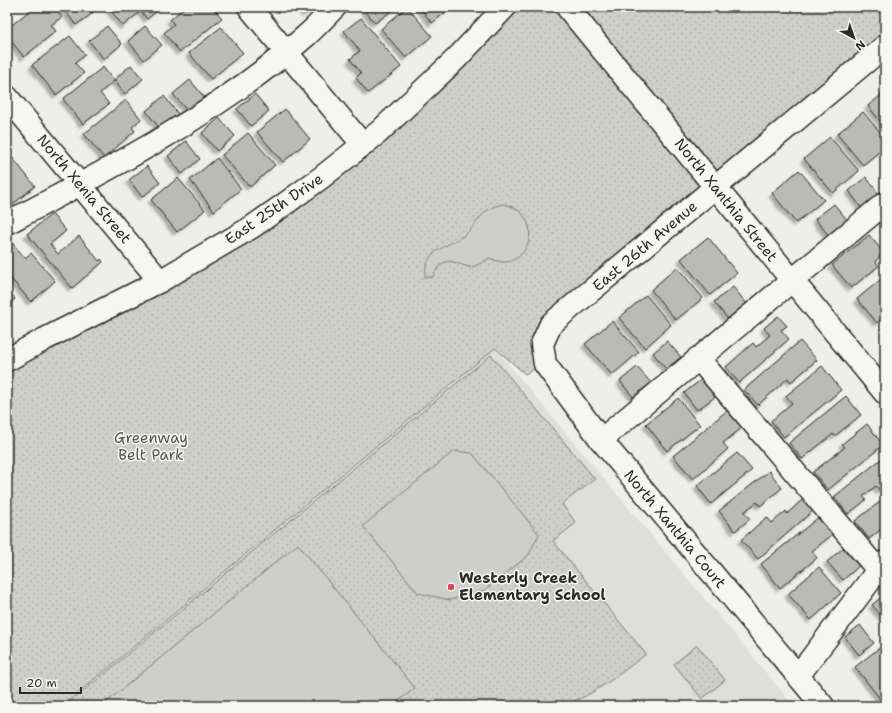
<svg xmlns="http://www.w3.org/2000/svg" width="892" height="713" font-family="'Shantell Sans',sans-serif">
<defs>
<pattern id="park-dots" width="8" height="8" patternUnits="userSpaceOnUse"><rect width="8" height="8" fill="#cececa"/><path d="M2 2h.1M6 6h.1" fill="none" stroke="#b1b1ae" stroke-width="1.8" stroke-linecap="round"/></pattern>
<filter id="shadow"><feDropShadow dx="-3.5" dy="3.5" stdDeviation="1" flood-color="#0004"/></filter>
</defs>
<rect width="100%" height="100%" fill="#eeeeea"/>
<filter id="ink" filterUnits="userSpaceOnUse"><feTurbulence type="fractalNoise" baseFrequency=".025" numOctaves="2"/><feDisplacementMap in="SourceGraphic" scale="8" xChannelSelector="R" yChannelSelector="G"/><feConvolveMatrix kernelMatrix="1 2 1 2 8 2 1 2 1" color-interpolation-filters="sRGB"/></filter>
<g filter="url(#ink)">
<polygon fill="#dededb" points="495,348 794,706 63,706 299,511"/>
<g fill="url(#park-dots)" stroke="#7c7c7a">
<polygon points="505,7 885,7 885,46 551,324 545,364 525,374 495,348 62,706 7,706 7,360 282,206"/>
<path d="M491 355 595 479 562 504 576 523 553 541 646 654C620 674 594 695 563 706H65Z"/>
<polygon points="697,645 725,680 702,699 674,664"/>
</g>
<g fill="#cececa" stroke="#7c7c7a">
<path d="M504 204C544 213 533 264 501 262 497 261 493 259 489 258 483 262 476 267 469 267 463 266 459 263 453 262 443 259 436 268 433 277H425C425 269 427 260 433 254 441 247 454 242 463 236 480 224 479 208 504 204Z"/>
<polygon points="454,451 472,453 539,534 528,556 483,591 450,600 418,593 363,526"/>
<polygon points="298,544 415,688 392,706 102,706"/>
</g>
<g fill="#babab7" stroke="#2b2b2b" filter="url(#shadow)">
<polygon points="34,7 54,7 62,17 51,25 56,31 24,57 7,36 7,29"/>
<polygon points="62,7 88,7 93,13 76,25"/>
<polygon points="108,7 162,7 147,19 141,11 123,26"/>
<polygon points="185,7 212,7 222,18 180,52 164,33 174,24 170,20"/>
<polygon points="300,7 314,7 306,14"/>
<polygon points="362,7 397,7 375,23"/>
<polygon points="407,7 432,36 406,58 381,29"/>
<polygon points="419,7 452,7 432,23"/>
<polygon points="361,18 401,67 368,93 356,78 361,73 350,59 360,51 344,31"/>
<polygon points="107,26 122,44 104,59 89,41"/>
<polygon points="145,26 162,45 144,60 128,41"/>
<polygon points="221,27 243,53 211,79 189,53"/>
<polygon points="70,36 85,55 75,63 84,73 56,95 32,65"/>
<polygon points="131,65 143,79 125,94 114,80"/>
<polygon points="103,67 114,81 100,93 109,104 83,124 63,99"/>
<polygon points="190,80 205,98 188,112 173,94"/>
<polygon points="885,92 885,127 868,106"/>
<polygon points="255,94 269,111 251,126 237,109"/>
<polygon points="164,96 179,115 161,130 146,111"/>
<polygon points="126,100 141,119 132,127 135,131 104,158 84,134"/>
<polygon points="285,109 310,139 283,162 257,132"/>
<polygon points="863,112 885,138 885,147 863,165 837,134"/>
<polygon points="219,118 235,136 217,151 202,133"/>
<polygon points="248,133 275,165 250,187 222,155"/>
<polygon points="830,137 859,171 833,193 804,159"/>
<polygon points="186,141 200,159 182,174 168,156"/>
<polygon points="11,156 35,186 7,209 7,159"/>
<polygon points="217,158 241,189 214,211 190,180"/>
<polygon points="147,166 160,183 142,197 129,180"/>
<polygon points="799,170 824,200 796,223 772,193"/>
<polygon points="866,177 880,195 862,209 849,191"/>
<polygon points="178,178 205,210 177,232 151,200"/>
<polygon points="834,204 849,222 830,237 815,219"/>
<polygon points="52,214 66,231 50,244 58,254 79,236 99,261 101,259 103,262 72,288 27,234"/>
<polygon points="869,235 884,253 875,261 879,266 851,288 832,265"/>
<polygon points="708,237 737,273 710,295 681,259"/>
<polygon points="9,239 25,258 31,253 55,281 31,302 7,274 7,241"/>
<polygon points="677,267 703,298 676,320 651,290"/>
<polygon points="885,276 885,317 877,323 857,299"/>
<polygon points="733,287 747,304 728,319 714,302"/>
<polygon points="7,288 15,299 7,306"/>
<polygon points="646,295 671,325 645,348 619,318"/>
<polygon points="778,316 787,326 781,330 789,339 739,383 726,367 753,343 756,347 770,335 764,328"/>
<polygon points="612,321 639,352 612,375 585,344"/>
<polygon points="667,341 681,357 666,369 653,353"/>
<polygon points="800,341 817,360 791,382 788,378 758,405 744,390"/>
<polygon points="822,366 841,390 784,437 771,421 792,403 786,396"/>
<polygon points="637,367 651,383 633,397 620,381"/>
<polygon points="702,379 715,397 697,410 684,393"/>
<polygon points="846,396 861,415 835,436 833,434 802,459 789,443"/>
<polygon points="678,398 700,425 667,451 646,424"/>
<polygon points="729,409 744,426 723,443 728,449 693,479 673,456"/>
<polygon points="867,424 883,445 828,490 813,472 845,447 842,444"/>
<polygon points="737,453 752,470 711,504 697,486"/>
<polygon points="885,456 885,487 880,491 876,486 863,496 866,500 848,514 834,497"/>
<polygon points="769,471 782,488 760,506 757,502 744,512 750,519 735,531 719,511"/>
<polygon points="804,498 814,510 758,559 741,540 767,517 772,523 786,511 787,514"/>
<polygon points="885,498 885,526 869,539 855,521"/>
<polygon points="819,517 833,534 812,551 817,558 780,588 761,564"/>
<polygon points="843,548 859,566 843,580 827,562"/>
<polygon points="819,567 841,593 811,620 788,594"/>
<polygon points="885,594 885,620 872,605"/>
<polygon points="860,625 874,643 859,655 845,637"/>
<polygon points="882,646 885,650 885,699 882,701 855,667"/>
</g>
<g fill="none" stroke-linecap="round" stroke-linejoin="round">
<g stroke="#2b2b2b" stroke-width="25">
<g id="minor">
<polyline points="249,7 363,145"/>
<polyline points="567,7 885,393"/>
<polyline points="7,97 160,281"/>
<path d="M7 223C112 168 218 113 307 35 317 26 326 16 335 7"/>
<polyline points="698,358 878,570"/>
<polyline points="7,360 45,339 160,281 252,227 282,206 322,177 379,132 456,59 505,7"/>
<polyline points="601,440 885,203"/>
<polyline points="798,676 878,570 885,562"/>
<polyline points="823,706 601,440 545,364 542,344 551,324 885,46"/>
</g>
</g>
<use href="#minor" stroke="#f6f6f2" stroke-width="22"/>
</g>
</g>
<circle fill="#d1495b" stroke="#f6f6f2" stroke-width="1.5" cx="451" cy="587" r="4"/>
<g text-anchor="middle" stroke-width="3" stroke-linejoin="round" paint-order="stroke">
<g font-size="15" fill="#2b2b2b" stroke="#f6f6f2">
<text transform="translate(84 189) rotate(50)" y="5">North Xenia Street</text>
<text transform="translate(726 200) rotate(51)" y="5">North Xanthia Street</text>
<text transform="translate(274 209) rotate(-34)" y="5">East 25th Drive</text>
<text transform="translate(645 246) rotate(-40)" y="5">East 26th Avenue</text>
<text transform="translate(675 529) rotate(50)" y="5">North Xanthia Court</text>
</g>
<g font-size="15" fill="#545453" stroke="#f6f6f2">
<text x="151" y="443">Greenway<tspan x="151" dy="17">Belt Park</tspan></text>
</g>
<g font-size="15" font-weight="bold" fill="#2b2b2b" stroke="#f6f6f2" text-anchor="start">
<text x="459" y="583">Westerly Creek<tspan x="459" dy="17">Elementary School</tspan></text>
</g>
</g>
<rect width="892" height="713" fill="none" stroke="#f6f6f2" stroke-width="24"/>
<rect x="12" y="12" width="868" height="689" fill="none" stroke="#2b2b2b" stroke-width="1.5" filter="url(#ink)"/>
<g transform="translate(854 38) rotate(140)" stroke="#f6f6f2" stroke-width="3" paint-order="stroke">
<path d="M0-3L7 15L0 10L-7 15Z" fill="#2b2b2b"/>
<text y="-6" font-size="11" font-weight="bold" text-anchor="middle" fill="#2b2b2b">N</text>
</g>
<path d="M20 687v6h61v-6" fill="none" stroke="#2b2b2b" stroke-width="2"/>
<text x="26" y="687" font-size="12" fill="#2b2b2b" stroke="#f6f6f2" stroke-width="3" paint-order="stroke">20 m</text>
</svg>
